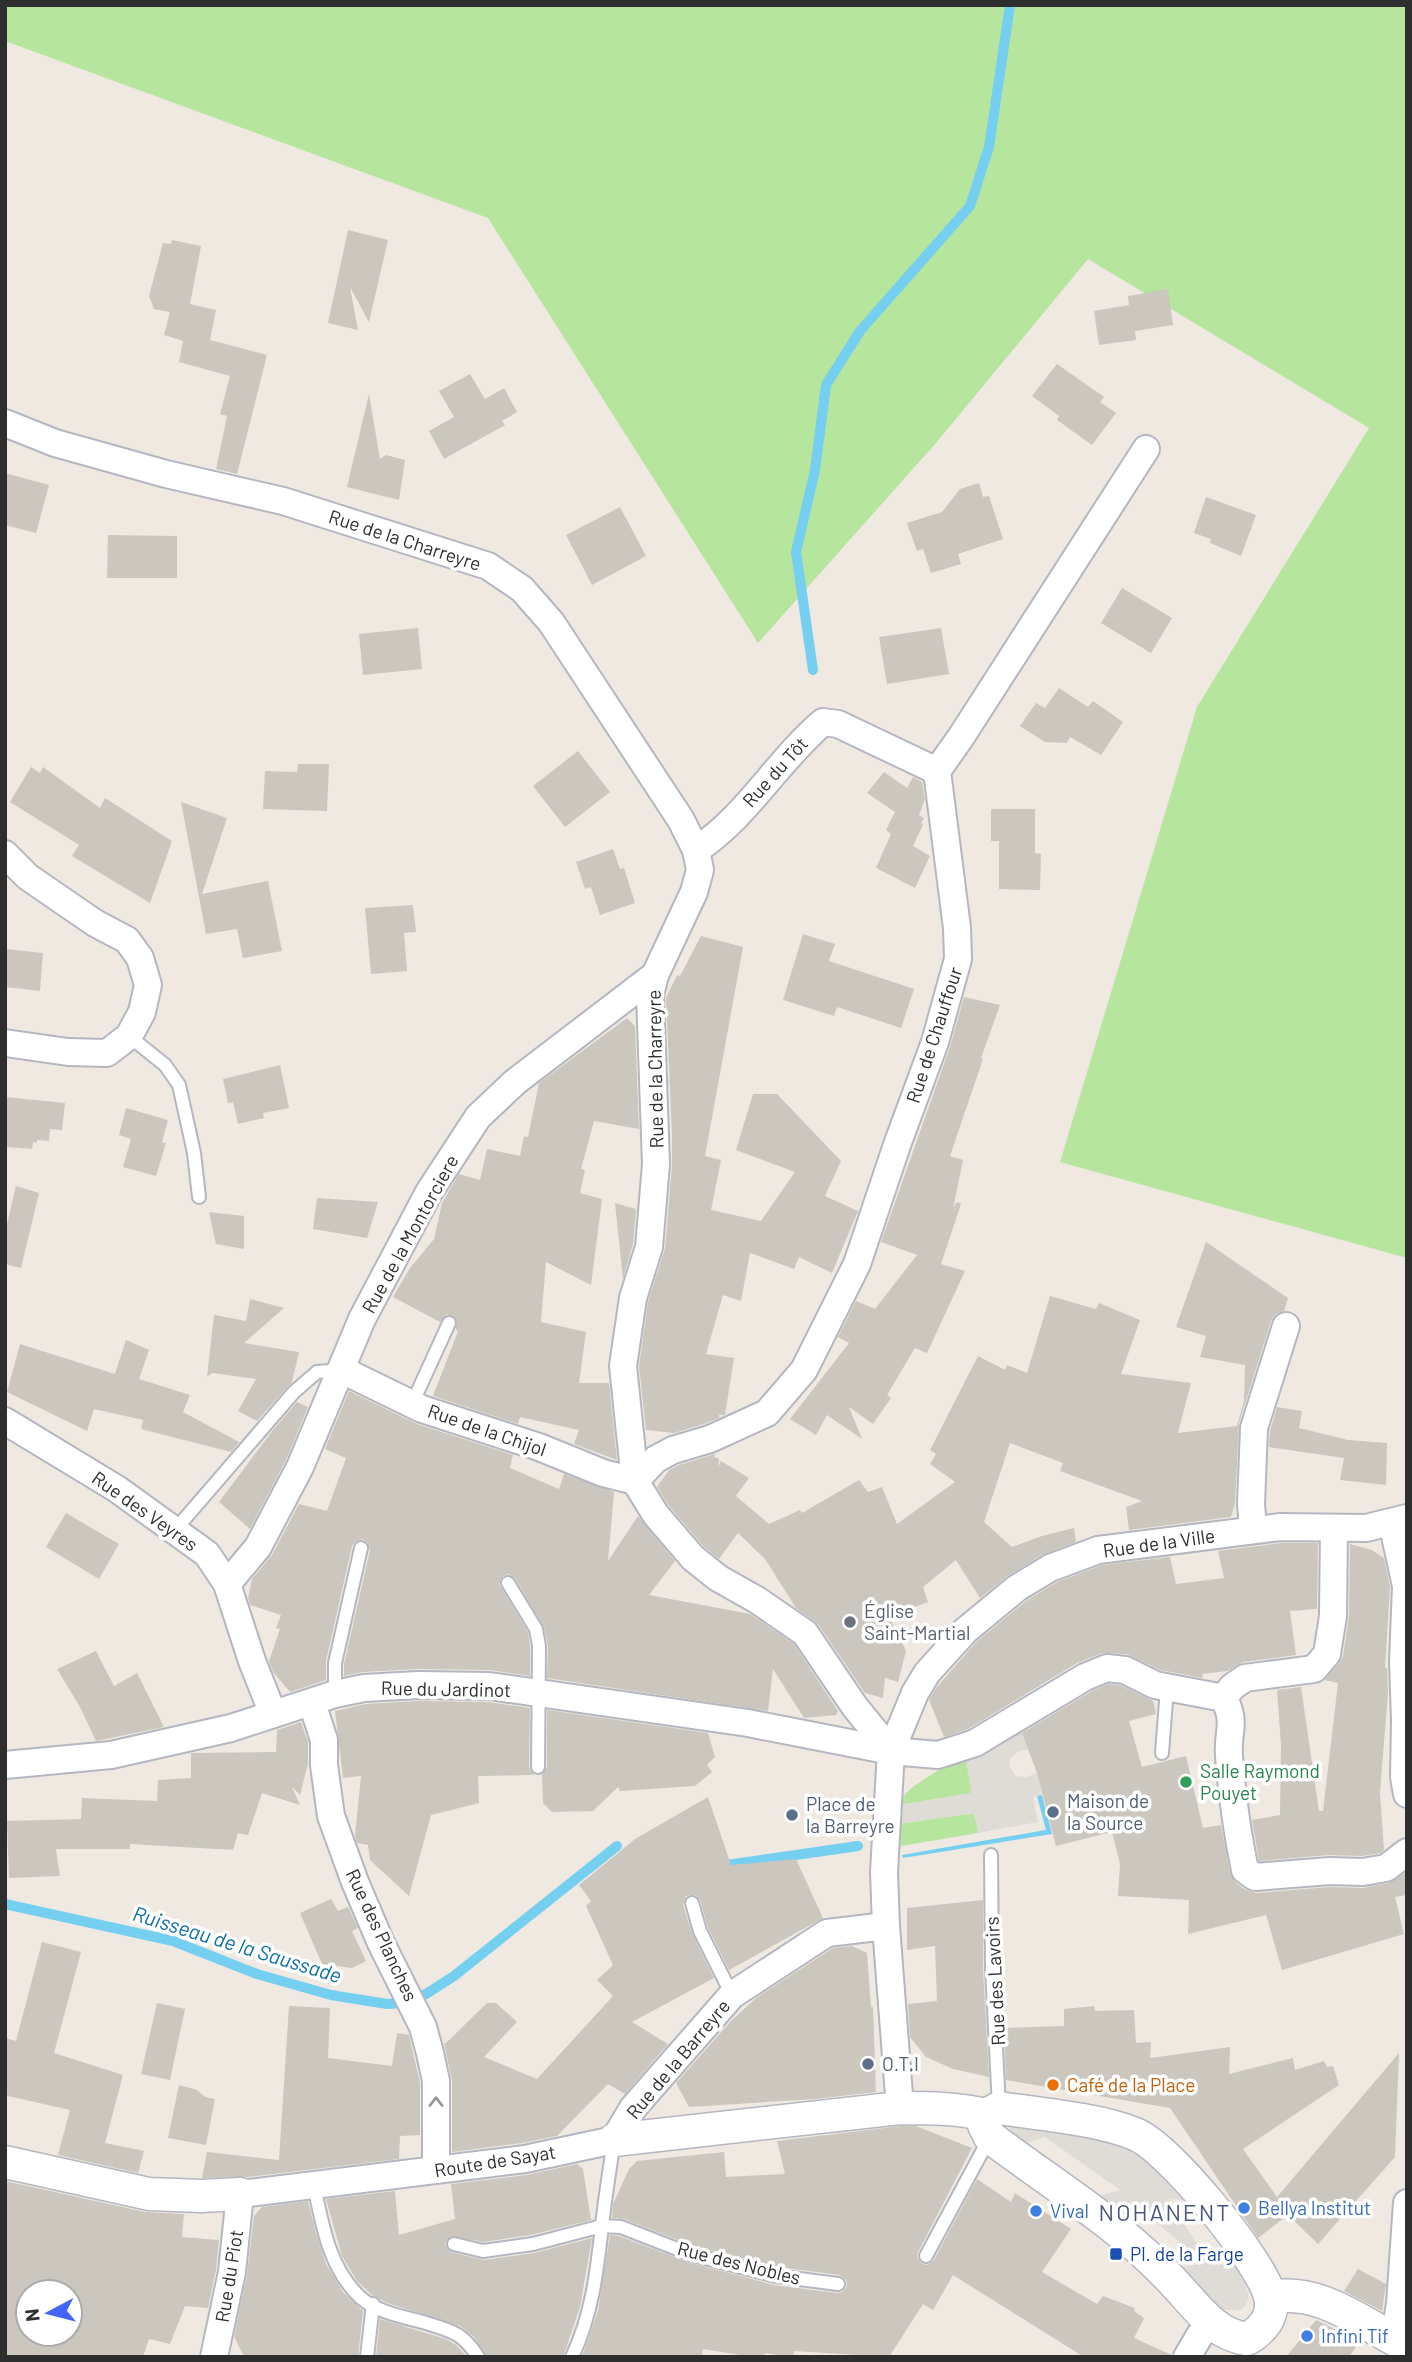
<svg xmlns="http://www.w3.org/2000/svg" width="1412" height="2362" font-family="Barlow,sans-serif">
<rect width="100%" height="100%" fill="#efe9e1"/>
<g fill="#b6e59e">
<polygon points="5,5 1407,5 1407,1258 1060,1162 1197,707 1369,428 1088,259 936,443 758,643 488,218 5,41"/>
<polygon points="965,1753 972,1793 899,1805 906,1793 914,1786"/>
<polygon points="975,1813 978,1833 901,1846 898,1824"/>
</g>
<g fill="#dfdcd8">
<polygon points="1019,1727 1029,1749 1018,1752 1011,1758 1009,1766 1016,1776 1026,1777 1037,1773 1042,1795 1033,1797 1038,1822 978,1833 974,1813 898,1824 899,1805 971,1793 965,1753"/>
<polygon points="1012,2121 1128,2139 1195,2202 1168,2198 1201,2250 1233,2258 1243,2275 1249,2298 1245,2306 1241,2310 1223,2310 1195,2285 1177,2268 1206,2263 1142,2211 1112,2216 1088,2199 1120,2190 1045,2137 1016,2146 1008,2136"/>
</g>
<polygon fill="#75cff0" points="1042,1795 1052,1834 903,1858 902,1855 1046,1830 1037,1796"/>
<g fill="none" stroke-linecap="round" stroke-linejoin="round">
<g stroke="#75cff0" stroke-width="10">
<polyline points="813,670 796,552 815,470 826,385 860,331 970,206 989,147 1010,5"/>
<polyline points="720,1866 858,1846"/>
<polyline points="5,1904 173,1941 257,1974 331,1995 387,2004 401,2003 426,1994 454,1976 617,1846"/>
</g>
</g>
<g fill="#cbc7bf" fill-rule="evenodd">
<polygon points="348,230 388,240 369,322 350,287 358,330 328,323"/>
<polygon points="172,240 201,246 190,304 216,310 210,340 267,355 237,474 216,469 227,416 220,414 230,376 179,362 183,341 164,335 170,312 154,309 149,296 163,243 171,244"/>
<polygon points="1168,289 1173,325 1135,331 1136,340 1099,345 1094,311 1129,305 1128,296"/>
<polygon points="1057,364 1104,397 1100,402 1116,413 1092,445 1057,420 1059,416 1032,396"/>
<polygon points="470,374 485,399 504,388 517,412 502,421 505,425 444,459 429,431 454,417 439,391"/>
<polygon points="369,394 380,459 386,455 405,460 399,500 347,487"/>
<polygon points="5,473 49,485 36,533 5,525"/>
<polygon points="979,483 983,497 989,496 1003,539 958,554 961,564 931,573 923,549 917,551 907,523 942,512 960,489"/>
<polygon points="1206,497 1256,515 1241,556 1210,543 1211,539 1194,533"/>
<polygon points="620,507 646,556 592,585 566,535"/>
<polygon points="108,535 177,536 177,578 107,578"/>
<polygon points="1122,588 1172,618 1151,653 1101,623"/>
<polygon points="418,628 422,669 363,675 359,634"/>
<polygon points="941,628 949,674 887,684 879,637"/>
<polygon points="1059,688 1088,707 1093,701 1123,722 1101,755 1070,737 1067,743 1045,742 1020,726 1036,703 1045,708"/>
<polygon points="578,751 610,792 565,827 533,786"/>
<polygon points="298,764 329,764 327,811 263,809 265,771 297,772"/>
<polygon points="31,767 40,773 43,767 100,808 105,798 172,841 150,903 72,856 79,845 10,802"/>
<polygon points="884,772 907,788 913,777 922,782 925,799 919,815 924,818 921,823 923,825 913,846 930,856 915,888 876,868 891,834 886,830 895,812 867,793"/>
<polygon points="181,802 227,818 202,894 268,881 282,951 243,958 237,929 206,934"/>
<polygon points="991,809 1035,809 1035,853 1041,854 1040,890 999,889 999,841 991,841"/>
<polygon points="613,849 620,869 624,868 635,903 600,915 591,887 585,889 576,862"/>
<polygon points="413,905 416,932 404,933 407,971 371,974 365,908"/>
<polygon points="803,934 835,944 829,961 914,989 901,1028 837,1007 834,1016 783,1000"/>
<polygon points="701,936 743,947 705,1156 721,1160 711,1210 761,1221 795,1172 736,1150 753,1094 777,1094 841,1161 825,1196 858,1211 832,1273 799,1257 794,1269 750,1253 741,1301 723,1295 706,1354 734,1358 725,1415 719,1415 719,1418 704,1424 674,1433 646,1430 639,1366 648,1302 665,1248 672,1165 672,1135 666,998 677,975 680,976"/>
<polygon points="5,949 43,953 40,991 5,987"/>
<polygon points="964,997 1000,1005 981,1058 983,1059 950,1156 963,1160 953,1208 957,1202 961,1204 941,1264 965,1271 927,1353 915,1348 887,1395 891,1398 873,1424 849,1407 862,1439 827,1415 816,1435 790,1419 849,1343 838,1337 856,1301 875,1309 917,1255 881,1242 950,1047"/>
<polygon points="627,1018 635,1026 639,1129 594,1121 581,1169 585,1170 580,1193 602,1199 591,1285 546,1262 541,1322 586,1332 579,1383 609,1383 617,1460 574,1444 579,1430 520,1417 518,1424 433,1396 458,1331 456,1330 456,1319 447,1314 440,1322 393,1297 410,1268 434,1239 442,1203 459,1174 480,1180 487,1149 520,1156 524,1136 528,1137 539,1083"/>
<polygon points="280,1065 289,1108 263,1113 264,1118 238,1124 233,1102 228,1103 223,1079"/>
<polygon points="5,1097 65,1103 62,1130 50,1129 49,1141 37,1140 37,1143 33,1142 32,1149 5,1147"/>
<polygon points="126,1108 168,1120 162,1142 166,1143 156,1176 123,1167 131,1139 119,1135"/>
<polygon points="16,1186 39,1193 21,1268 5,1264 5,1232"/>
<polygon points="317,1198 378,1202 367,1238 313,1229"/>
<polygon points="615,1203 636,1209 633,1244 623,1279"/>
<polygon points="209,1212 244,1216 244,1249 216,1244"/>
<polygon points="1206,1242 1288,1298 1284,1311 1276,1314 1271,1321 1239,1423 1235,1503 1231,1517 1129,1530 1126,1507 1142,1501 1060,1471 1063,1463 1010,1443 984,1522 1012,1547 1042,1536 1074,1528 1076,1542 1042,1555 1009,1575 980,1598 956,1560 923,1587 928,1602 889,1617 906,1651 898,1682 885,1678 883,1698 865,1693 818,1624 796,1608 765,1559 738,1533 719,1559 704,1547 669,1506 657,1487 669,1470 679,1465 715,1454 714,1457 719,1459 718,1467 721,1461 749,1478 736,1496 769,1524 800,1510 802,1513 859,1480 868,1492 882,1487 897,1524 955,1482 930,1464 936,1454 930,1450 978,1356 1005,1370 1007,1365 1027,1373 1050,1296 1096,1309 1099,1303 1140,1320 1121,1374 1191,1383 1178,1433 1237,1426 1244,1401 1245,1365 1200,1357 1206,1336 1176,1327"/>
<polygon points="250,1299 284,1308 244,1343 299,1352 292,1382 257,1421 238,1411 256,1379 212,1373 207,1377 214,1315 246,1321"/>
<polygon points="126,1340 149,1350 139,1379 190,1395 183,1412 239,1442 231,1452 141,1429 143,1420 94,1409 87,1431 7,1392 20,1344 115,1374"/>
<polygon points="349,1391 417,1424 513,1455 510,1468 559,1489 564,1474 614,1492 608,1561 638,1516 675,1561 649,1595 750,1614 794,1644 838,1711 836,1715 804,1718 773,1669 768,1711 547,1678 548,1646 544,1627 515,1578 508,1574 503,1576 499,1584 528,1632 530,1647 530,1676 489,1670 418,1669 363,1672 344,1676 344,1664 370,1550 367,1542 362,1539 355,1542 352,1546 326,1661 326,1680 290,1692 273,1672 269,1661 280,1629 276,1628 281,1615 250,1605 248,1598 252,1579 272,1555 299,1504 327,1511 346,1458 325,1449"/>
<polygon points="297,1402 308,1407 286,1460 250,1529 219,1502 273,1430"/>
<polygon points="1277,1407 1302,1411 1299,1428 1348,1440 1387,1443 1386,1485 1340,1480 1344,1458 1269,1447 1270,1431"/>
<polygon points="66,1513 119,1544 99,1579 46,1547"/>
<polygon points="1281,1543 1318,1543 1317,1609 1290,1611 1296,1655 1243,1662 1227,1671 1202,1674 1203,1678 1160,1670 1127,1654 1102,1653 1077,1663 968,1729 944,1737 929,1700 936,1688 977,1641 1026,1601 1057,1582 1102,1565 1170,1557 1176,1584 1224,1578 1218,1551"/>
<polygon points="1350,1544 1372,1550 1384,1558 1390,1587 1385,1668 1387,1668 1388,1693 1380,1793 1384,1850 1380,1853 1362,1856 1329,1855 1259,1861 1252,1820 1280,1815 1281,1745 1277,1690 1301,1687 1319,1811 1323,1811 1338,1683 1324,1680 1339,1664 1343,1656 1349,1616"/>
<polygon points="96,1651 114,1686 137,1673 164,1727 96,1741 80,1707 57,1669"/>
<polygon points="1109,1684 1120,1685 1153,1701 1156,1714 1129,1721 1142,1767 1186,1756 1203,1828 1221,1825 1230,1873 1236,1883 1246,1890 1256,1893 1330,1887 1363,1888 1389,1883 1407,1872 1407,1895 1395,1897 1404,1934 1282,1970 1266,1915 1188,1934 1189,1900 1118,1896 1120,1864 1112,1832 1056,1846 1037,1773 1022,1733 1092,1691"/>
<polygon points="418,1701 488,1702 530,1708 529,1767 534,1775 478,1776 479,1803 431,1815 409,1896 370,1860 368,1845 357,1843 355,1835 361,1776 343,1778 335,1711 366,1704"/>
<polygon points="547,1710 708,1733 715,1757 707,1765 712,1772 695,1786 620,1791 618,1787 593,1811 552,1812 543,1803 542,1775 547,1767"/>
<polygon points="301,1722 308,1742 308,1764 300,1795 292,1787 300,1805 262,1793 248,1835 238,1833 233,1850 130,1844 130,1849 56,1849 60,1876 9,1878 7,1821 81,1819 82,1798 157,1801 158,1780 191,1778 191,1753 276,1752 277,1730"/>
<polygon points="708,1797 731,1865 796,1859 823,1918 729,1970 708,1928 700,1900 695,1895 686,1896 683,1905 692,1933 714,1978 632,2022 668,2044 625,2094 608,2084 557,2136 522,2143 452,2152 452,2081 444,2043 446,2043 487,2003 496,2003 517,2022 484,2057 537,2079 613,1996 597,1980 613,1965 586,1906 591,1901 579,1885 635,1839"/>
<polygon points="331,1899 338,1911 348,1907 358,1928 352,1931 366,1961 352,1968 322,1964 300,1913"/>
<polygon points="983,1900 983,1969 989,2077 953,2069 926,2057 910,2037 908,2004 937,2001 935,1946 907,1950 907,1908"/>
<polygon points="42,1942 81,1952 54,2053 123,2075 105,2143 144,2151 138,2173 58,2155 70,2110 8,2096 5,2093 5,2038 16,2041"/>
<polygon points="852,1946 867,1953 871,2007 873,2007 876,2092 815,2099 689,2107 676,2083 731,2021 756,1998 833,1948"/>
<polygon points="157,2003 185,2009 170,2080 141,2074"/>
<polygon points="289,2006 330,2008 328,2058 392,2066 397,2033 409,2035 420,2083 420,2135 400,2136 399,2159 247,2177 202,2178 207,2152 279,2160"/>
<polygon points="1094,2006 1095,2011 1134,2010 1136,2043 1151,2042 1150,2058 1230,2047 1229,2074 1293,2058 1295,2070 1324,2061 1327,2067 1333,2066 1339,2085 1243,2149 1277,2197 1399,2053 1395,2157 1318,2244 1288,2215 1258,2238 1170,2108 1006,2080 1004,2028 1064,2026 1064,2009"/>
<polygon points="179,2085 197,2090 205,2097 215,2099 206,2145 168,2138"/>
<polygon points="901,2126 916,2126 972,2148 918,2252 917,2257 921,2263 927,2265 934,2260 977,2179 1011,2202 1015,2193 1071,2229 1042,2272 1097,2304 1103,2296 1135,2308 1134,2311 1144,2318 1134,2338 1172,2355 1171,2357 1084,2357 953,2275 933,2310 923,2304 889,2357 794,2351 793,2357 765,2353 764,2357 752,2357 703,2349 702,2357 582,2357 598,2311 610,2235 619,2236 688,2262 774,2285 837,2293 842,2292 847,2286 846,2280 840,2275 778,2267 693,2246 624,2219 612,2218 613,2204 629,2169 637,2161 724,2152 726,2177 785,2174 777,2141"/>
<polygon points="577,2164 583,2169 591,2220 531,2235 483,2242 452,2236 445,2243 446,2247 451,2252 484,2260 534,2253 592,2238 580,2307 563,2357 487,2357 474,2337 460,2326 387,2303 372,2295 357,2281 342,2256 326,2199 395,2191 399,2235 455,2219 451,2184 527,2175"/>
<path d="M5 2181 145 2212 184 2214 182 2237 219 2240 216 2270 208 2308 185 2306 170 2344 149 2339 143 2357H5ZM28 2292H70V2334H28Z"/>
<polygon points="308,2201 316,2233 326,2264 343,2292 363,2311 358,2357 244,2357 234,2336 247,2275 254,2216 262,2207"/>
<polygon points="1358,2269 1386,2284 1382,2311 1344,2291"/>
<polygon points="380,2319 446,2339 456,2345 467,2357 376,2357"/>
<polygon points="1316,2320 1360,2341 1349,2357 1286,2357"/>
</g>
<g fill="none" stroke-linecap="round" stroke-linejoin="round">
<g stroke="#b4b7c1" stroke-width="16">
<g id="service">
<polyline points="129,1036 165,1065 179,1085 194,1153 199,1197"/>
<polyline points="412,1404 449,1323"/>
<polyline points="175,1530 294,1392 317,1372 342,1370"/>
<polyline points="508,1583 536,1629 539,1646 538,1767"/>
<polyline points="335,1694 335,1663 361,1548"/>
<polyline points="1162,1753 1167,1688"/>
<polyline points="991,1855 992,1969 999,2107"/>
<polyline points="692,1903 700,1931 732,1995"/>
<path d="M314 2185C322 2224 329 2269 361 2298 378 2313 405 2317 426 2323 452 2331 463 2333 478 2357"/>
<polyline points="454,2244 483,2251 533,2244 602,2226 621,2227 690,2254 776,2276 838,2284"/>
<polyline points="926,2256 989,2139"/>
<polyline points="367,2357 373,2304"/>
<path d="M572 2357C592 2315 597 2271 602 2226 605 2197 610 2168 614 2140"/>
</g>
</g>
<g stroke="#b4b7c1" stroke-width="30">
<g id="minor">
<polyline points="5,423 55,443 166,474 283,501 488,566 522,589 551,622 681,820 696,850 700,870 694,892 655,975 650,995 656,1164 649,1247 633,1298 623,1366 635,1481 656,1515 693,1558 718,1578 757,1600 805,1633 855,1707 891,1751"/>
<path d="M696 850C747 817 777 761 823 722L838 724 937 771"/>
<polyline points="5,854 28,877 95,923 127,940 140,958 148,985 142,1012 129,1036 107,1053 68,1052 5,1043"/>
<polyline points="342,1370 422,1409 539,1447 603,1473 635,1481 656,1459 673,1450 710,1439 767,1413 804,1370 857,1264 897,1145 935,1042 958,959 957,928 937,771 961,737 1146,449"/>
<polyline points="5,1421 117,1489 207,1554 227,1584 252,1661 273,1714"/>
<polyline points="1392,1522 1406,1586 1403,1661 1405,1721 1404,1777 1407,1794"/>
<polyline points="1253,1530 1251,1504 1254,1428 1286,1326"/>
<polyline points="227,1584 258,1547 300,1467 362,1319 429,1192 478,1117 515,1082 655,975"/>
<polyline points="1224,1698 1232,1687 1245,1678 1314,1669 1327,1654 1333,1616 1334,1529"/>
<polyline points="312,1703 324,1740 324,1765 331,1816 355,1882 381,1943 423,2027 430,2053 436,2081 436,2170"/>
<path d="M5 1765 111 1755 231 1728 335 1694 364 1688 418 1685 489 1686 748 1723 891 1751 938 1755 975 1743 1085 1677 1107 1668 1125 1670 1155 1685 1224 1698C1237 1725 1227 1730 1229 1756 1232 1795 1237 1832 1245 1870L1255 1877 1330 1871 1363 1872 1386 1868 1407 1852"/>
<polyline points="886,1926 884,1872 891,1751 915,1693 927,1673 966,1630 1017,1588 1050,1568 1098,1550 1280,1527 1366,1528 1407,1518"/>
<polyline points="1394,2339 1400,2304 1407,2203"/>
<polyline points="214,2357 232,2272 240,2194 525,2159 614,2140 633,2108 732,1995 827,1933 886,1926 900,2108"/>
<polyline points="1187,2357 1200,2335 1212,2324"/>
</g>
</g>
<g stroke="#b4b7c1" stroke-width="35">
<g id="tertiary">
<path d="M999 2108C1039 2114 1099 2119 1135 2134 1170 2148 1260 2260 1270 2296 1275 2316 1263 2330 1247 2339 1215 2335 1197 2307 1176 2285 1123 2226 1053 2185 990 2137L984 2125 986 2115Z"/>
<path d="M614 2140 900 2108C929 2108 957 2108 986 2115"/>
<polyline points="5,2162 149,2194 201,2196 240,2194"/>
<path d="M1270 2297C1322 2288 1362 2324 1407 2346"/>
</g>
</g>
<use href="#service" stroke="#fff" stroke-width="12"/>
<use href="#minor" stroke="#fff" stroke-width="26"/>
<use href="#tertiary" stroke="#fff" stroke-width="32"/>
</g>
<defs><path id="oneway-chevron" d="M-2-3.5L2.5 0L-2 3.5" fill="none" stroke-width="1.6" stroke-linecap="round" stroke-linejoin="round" transform="scale(1.75)"/></defs>
<use stroke="#969696" href="#oneway-chevron" transform="translate(436 2102) rotate(-90)"/>
<circle fill="#6b7280" stroke="#fff" stroke-width="2.5" cx="850" cy="1622" r="7"/>
<circle fill="#2e9e5b" stroke="#fff" stroke-width="2.5" cx="1186" cy="1782" r="7"/>
<g fill="#5c6f8a" stroke="#fff" stroke-width="2.5">
<circle cx="1053" cy="1812" r="7"/>
<circle cx="792" cy="1815" r="7"/>
<circle cx="868" cy="2064" r="7"/>
</g>
<circle fill="#e8710a" stroke="#fff" stroke-width="2.5" cx="1053" cy="2085" r="7"/>
<g fill="#3f7fe0" stroke="#fff" stroke-width="2.5">
<circle cx="1244" cy="2208" r="7"/>
<circle cx="1036" cy="2211" r="7"/>
<circle cx="1307" cy="2336" r="7"/>
</g>
<rect fill="#1a4fb4" stroke="#fff" stroke-width="2.5" x="1109" y="2247" width="14" height="14" rx="3.5"/>
<g text-anchor="middle" stroke-width="7" stroke-linejoin="round" paint-order="stroke">
<g font-size="19" fill="#2e2e2e" stroke="#fff">
<text transform="translate(405 540) rotate(18)" y="7">Rue de la Charreyre</text>
<text transform="translate(775 772) rotate(-48)" y="7">Rue du Tôt</text>
<text transform="translate(934 1035) rotate(-72)" y="7">Rue de Chauffour</text>
<text transform="translate(655 1069) rotate(-91)" y="7">Rue de la Charreyre</text>
<text transform="translate(410 1234) rotate(-61)" y="7">Rue de la Montorciere</text>
<text transform="translate(487 1430) rotate(19)" y="7">Rue de la Chijol</text>
<text transform="translate(145 1511) rotate(35)" y="7">Rue des Veyres</text>
<text transform="translate(1159 1543) rotate(-8)" y="7">Rue de la Ville</text>
<text transform="translate(446 1689) rotate(1)" y="7">Rue du Jardinot</text>
<text transform="translate(382 1935) rotate(65)" y="7">Rue des Planches</text>
<text transform="translate(995 1981) rotate(-93)" y="7">Rue des Lavoirs</text>
<text transform="translate(678 2059) rotate(-50)" y="7">Rue de la Barreyre</text>
<text transform="translate(495 2161) rotate(-9)" y="7">Route de Sayat</text>
<text transform="translate(739 2263) rotate(14)" y="7">Rue des Nobles</text>
<text transform="translate(229 2276) rotate(-81)" y="7">Rue du Piot</text>
</g>
<g font-size="19" fill="#5b616d" stroke="#fff" text-anchor="start">
<text x="864" y="1618">Église<tspan x="864" dy="22">Saint-Martial</tspan></text>
</g>
<g font-size="19" fill="#27864d" stroke="#fff" text-anchor="start">
<text x="1200" y="1778">Salle Raymond<tspan x="1200" dy="22">Pouyet</tspan></text>
</g>
<g font-size="19" fill="#4e5e75" stroke="#fff" text-anchor="start">
<text x="1067" y="1808">Maison de<tspan x="1067" dy="22">la Source</tspan></text>
<text x="806" y="1811">Place de<tspan x="806" dy="22">la Barreyre</tspan></text>
<text x="882" y="2071">O.T.I</text>
</g>
<g font-size="19" fill="#c56008" stroke="#fff" text-anchor="start">
<text x="1067" y="2092">Café de la Place</text>
</g>
<g font-size="19" fill="#366cbe" stroke="#fff" text-anchor="start">
<text x="1258" y="2215">Bellya Institut</text>
<text x="1050" y="2218">Vival</text>
<text x="1321" y="2343">Infini Tif</text>
</g>
<g font-size="19" fill="#164399" stroke="#fff" text-anchor="start">
<text x="1130" y="2261">Pl. de la Farge</text>
</g>
<g font-size="21" font-style="italic" fill="#0d6fa3" stroke="#fff">
<text transform="translate(237 1945) rotate(17)" y="7">Ruisseau de la Saussade</text>
</g>
<g font-size="23" letter-spacing="2" fill="#4d5680" stroke="#fff">
<text x="1165" y="2221">NOHANENT</text>
</g>
</g>
<rect width="1412" height="2362" fill="none" stroke="#2e2e2e" stroke-width="14"/>
<g transform="translate(49 2313) rotate(263)"><circle r="33" fill="#ffffff" stroke="#ababab" stroke-width="2"/>
<path d="M0-5L12 26L0 18L-12 26Z" fill="#4264fb"/>
<text y="-10" font-size="19" font-weight="bold" text-anchor="middle" fill="#2e2e2e">N</text>
</g>
</svg>
